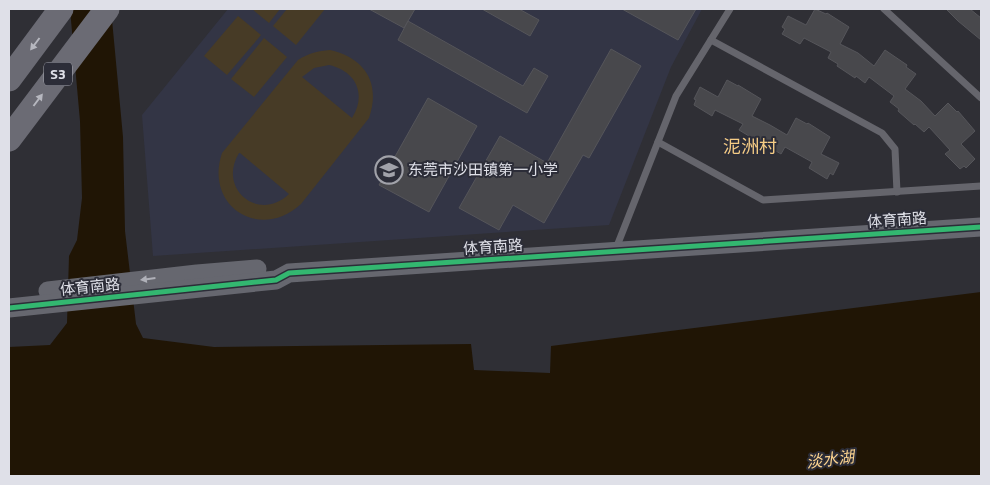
<svg xmlns="http://www.w3.org/2000/svg" width="990" height="485" font-family="'Titillium Web','Noto Sans SC',sans-serif">
<rect width="100%" height="100%" fill="#2f2f35"/>
<polygon fill="#333545" points="228,9 702,9 671,67 609,225 153,256 142,115"/>
<g fill="#473b26" fill-rule="evenodd">
<polygon points="252,9 280,9 269,23"/>
<polygon points="287,9 325,9 296,45 273,26"/>
<polygon points="238,16 261,35 227,75 204,56"/>
<polygon points="264,38 287,57 254,97 231,79"/>
<path d="M330 50C365 58 381 83 369 118L301 204C260 242 204 206 222 153L298 60C309 53 318 51 330 50ZM329 65C356 71 367 94 352 118L302 77 314 68ZM239 153H240L289 194C259 223 217 189 239 153Z"/>
</g>
<polygon fill="#201505" points="70,9 111,9 123,137 125,231 136,324 143,338 214,347 471,344 474,370 550,373 551,346 981,292 981,476 9,476 9,347 50,345 67,323 69,256 77,240 82,198 80,121"/>
<g fill="#48484c" stroke="#55555a">
<polygon points="369,9 415,9 404,28"/>
<polygon points="482,9 519,9 539,20 530,36"/>
<polygon points="622,9 696,9 678,40"/>
<polygon points="815,9 826,14 827,13 849,27 840,44 858,53 874,66 885,50 907,65 906,67 916,74 905,89 921,101 935,116 948,103 957,112 958,111 975,131 961,144 975,159 966,168 964,166 960,169 945,154 950,150 929,127 924,132 915,124 914,125 898,111 899,109 890,102 894,96 869,77 865,83 856,76 855,78 837,66 838,64 828,58 831,52 804,38 800,44 782,34 785,29 782,27 788,16 806,25"/>
<polygon points="946,9 970,9 981,18 981,40 958,21"/>
<polygon points="408,21 523,86 534,68 548,76 527,113 398,40"/>
<polygon points="611,49 641,66 589,158 583,155 544,223 513,205 499,230 459,208 500,136 547,163"/>
<polygon points="727,80 738,86 738,85 761,99 752,116 770,125 787,135 796,118 807,124 808,123 830,137 821,154 839,163 833,175 830,173 827,179 809,168 812,162 785,147 781,154 771,148 770,150 749,138 749,136 739,130 743,124 715,110 712,116 694,105 696,100 694,99 700,87 718,97"/>
<polygon points="428,98 477,126 429,212 379,185"/>
</g>
<g fill="none" stroke-linecap="round" stroke-linejoin="round">
<g stroke="#65656c" stroke-width="7">
<polyline points="884,9 981,98"/>
<polyline points="711,40 882,133 895,149 897,192"/>
<polyline points="658,142 763,200 981,186"/>
<polyline points="615,251 676,96 730,9"/>
</g>
<g stroke="#66676f" stroke-width="19">
<polyline points="48,291 197,274 257,269"/>
<polyline points="9,308 276,280 289,273 981,227"/>
</g>
<g stroke="#6b6b74" stroke-width="25">
<polyline points="9,79 61,9"/>
<polyline points="9,139 107,9"/>
</g>
<g stroke="#2c2d38" stroke-width="8">
<polyline id="cycleway" points="9,308 276,280 289,273 981,227"/>
</g>
<use href="#cycleway" stroke="#33b770" stroke-width="5"/>
</g>
<defs><path id="oneway-solid" d="M-6-.8H1V-3.2L6.5 0L1 3.2V.8H-6Z" transform="scale(1.25)"/></defs>
<g fill="#b6b7bf">
<use href="#oneway-solid" transform="translate(35 44) rotate(127)"/>
<use href="#oneway-solid" transform="translate(38 100) rotate(-53)"/>
</g>
<use fill="#afb0b8" href="#oneway-solid" transform="translate(148 279) rotate(173)"/>
<defs>
<g id="school-ring" transform="scale(1.4375)"><circle r="9.5" fill="#2c2d38" stroke="#a1a2a9" stroke-width="1.5"/><path d="M0-5L7-2L0 1L-7-2ZM-4 1L0 2.5L4 1V4Q0 6-4 4Z" fill="#a1a2a9"/></g>
</defs>
<g fill-rule="evenodd">
<use href="#school-ring" x="389" y="170"/>
</g>
<g text-anchor="middle" stroke-width="4" stroke-linejoin="round" paint-order="stroke">
<rect fill="#2c2d38" stroke="#a9aab3" stroke-width="1" x="44" y="62.5" width="28" height="23" rx="4"/>
<g font-size="14" font-weight="bold" fill="#dfe0e8">
<text x="58" y="79">S3</text>
</g>
<g font-size="15" fill="#dfe0e8" stroke="#2c2d38" text-anchor="start">
<text x="408" y="175">东莞市沙田镇第一小学</text>
</g>
<g font-size="15" fill="#dfe0e8" stroke="#2c2d38">
<text transform="translate(897 220) rotate(-4)" y="5">体育南路</text>
<text transform="translate(493 247) rotate(-4)" y="5">体育南路</text>
<text transform="translate(90 287) rotate(-6)" y="5">体育南路</text>
</g>
<g font-size="16" font-style="italic" fill="#fbd38e" stroke="#2c2d38">
<text transform="translate(830 459) rotate(-7)" y="6">淡水湖</text>
</g>
<g font-size="18" fill="#f5cc85" stroke="#2c2d38">
<text x="750" y="153">泥洲村</text>
</g>
</g>
<rect width="990" height="485" fill="none" stroke="#dfe0e8" stroke-width="20"/>
</svg>
